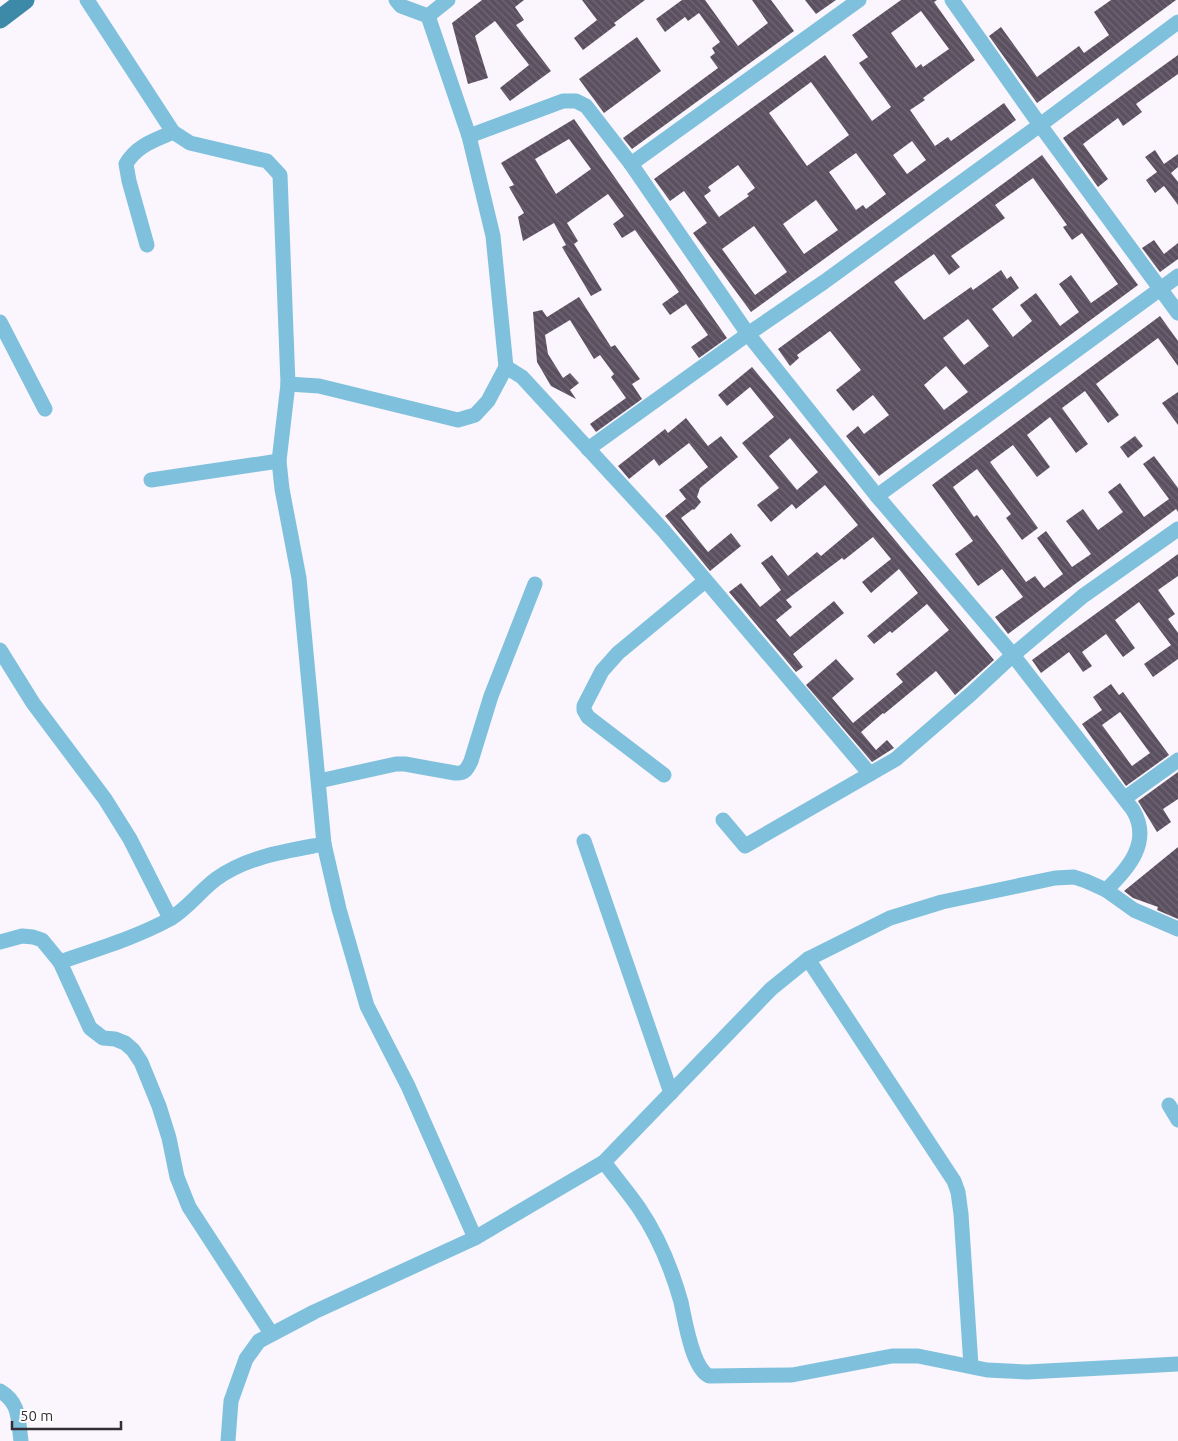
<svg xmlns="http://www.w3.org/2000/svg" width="1178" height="1441" font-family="Ubuntu,sans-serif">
<defs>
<pattern id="building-back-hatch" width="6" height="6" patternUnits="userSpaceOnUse" patternTransform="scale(1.25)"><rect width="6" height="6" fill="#5b5060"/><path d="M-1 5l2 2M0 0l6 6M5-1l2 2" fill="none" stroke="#706674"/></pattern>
</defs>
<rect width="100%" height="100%" fill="#fbf5fd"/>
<g fill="url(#building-back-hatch)" fill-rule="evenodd">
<polygon points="482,0 524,0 515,7 524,20 516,25 551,71 510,101 500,88 529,65 495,21 475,36 488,78 468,84 452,23"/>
<polygon points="582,0 645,0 614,23 616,25 583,50 574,38 597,20"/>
<polygon points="682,0 705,0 738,46 768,23 752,0 771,0 794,31 632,149 623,138 718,68 710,57 715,53 712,48 720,42 699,13 688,21 685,17 665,32 656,19"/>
<polygon points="805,0 836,0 816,14"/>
<path d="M901 0H937L934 2 975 60 923 98 925 100 910 110 935 146 948 137 951 141 1004 103 1016 120 751 312 693 233 707 223 684 191 670 201 654 179 825 55 872 121 891 107 859 63 868 57 852 35ZM921 11 949 49 923 67 921 64 916 68 891 33ZM811 82 849 135 807 166 769 113ZM912 141 926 160 907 174 893 155ZM856 153 886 194 866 209 863 205 856 210 829 172ZM738 165 755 188 747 194 749 196 719 217 704 196 711 191 708 187ZM816 200 838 230 804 254 783 224ZM754 226 787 272 755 295 722 249Z"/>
<polygon points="1111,0 1176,0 1037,103 989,36 1001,27 1037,77 1079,46 1084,53 1109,35 1094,12"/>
<polygon points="637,37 661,71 604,113 579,79"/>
<polygon points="1178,55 1178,74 1136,104 1142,112 1123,126 1118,118 1083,144 1108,179 1098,187 1063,138"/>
<path d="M574 119 727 338 699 358 691 347 708 335 686 304 670 315 662 304 679 292 635 230 622 238 613 224 624 216 608 194 567 223 578 241 574 244 602 290 591 296 562 247 566 245 554 223 523 241 518 217 524 213 509 187 514 185 501 163ZM569 139 591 169 556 194 535 159Z"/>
<polygon points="1155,150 1164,164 1178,154 1178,167 1171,173 1178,182 1178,205 1164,186 1155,193 1146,180 1157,172 1145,157"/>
<path d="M1042 155 1138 285 879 476 846 436 858 426 864 434 889 415 873 395 853 411 836 390 861 370 830 331 797 355 799 358 790 366 778 349ZM1033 178 1067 225 1063 227 1072 240 1082 233 1118 284 1091 303 1071 275 1059 284 1079 312 1060 326 1036 293 1020 305 1032 321 1013 337 992 309 1019 288 1011 276 1007 279 1001 270 973 290 971 287 924 320 894 282 934 254 949 275 960 267 951 256 1005 218 995 205ZM968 319 989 346 964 365 943 338ZM946 366 968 392 944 410 924 385Z"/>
<polygon points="1154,240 1164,254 1178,243 1178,259 1160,272 1142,248"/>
<polygon points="579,297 611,347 615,345 640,379 632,384 642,399 596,432 590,424 626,398 611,377 614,374 600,355 594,359 570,320 545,335 548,354 563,378 570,373 579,383 570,390 576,399 551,386 537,362 533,312 542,310 547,317"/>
<polygon points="1160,316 1178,341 1178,366 1158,338 1096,384 1119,415 1108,423 1085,391 1062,408 1088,444 1076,453 1050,417 1027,435 1050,467 1037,477 1013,445 990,462 1038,528 1022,540 1006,518 1011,514 977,469 953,487 974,517 977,515 1026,582 1035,576 1044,588 1063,574 1037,538 1046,531 1072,567 1091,554 1066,521 1083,509 1098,530 1123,512 1108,492 1120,483 1144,517 1169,499 1143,464 1154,456 1178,488 1178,512 1176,509 1008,634 995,617 1023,597 1002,569 978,586 955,554 973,541 932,485"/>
<path d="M752 367 994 660 955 695 936 671 884 714 883 713 861 732 876 750 887 740 894 748 872 762 806 685 836 659 854 679 832 698 853 723 903 682 896 674 949 630 927 604 892 633 890 631 874 644 867 636 918 593 899 569 871 593 862 582 891 559 873 537 844 560 842 558 786 600 792 607 776 620 790 637 834 601 844 613 793 654 803 667 796 672 729 592 741 583 760 607 781 590 761 563 772 555 788 576 817 552 821 556 858 525 825 485 796 509 792 504 771 522 757 505 779 488 742 443 774 417 750 387 727 406 718 395ZM790 438 818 472 797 490 769 456Z"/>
<polygon points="1178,392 1178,425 1162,403"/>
<polygon points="686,418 708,446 721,436 738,457 700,488 697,497 701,502 694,510 693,509 681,518 708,552 731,533 741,546 710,571 665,516 686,499 679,490 708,467 689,443 659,466 654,459 629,479 618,466 665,429 668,433"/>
<polygon points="1135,436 1143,446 1128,458 1120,447"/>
<polygon points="1178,554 1178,576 1158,590 1175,614 1168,619 1178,633 1178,659 1153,677 1144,664 1171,645 1139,602 1115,620 1135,648 1123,657 1106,634 1082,652 1092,666 1083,672 1069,652 1041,673 1032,660"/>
<path d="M1111 684 1119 695 1123 692 1169 755 1126 786 1082 724 1102 710 1093 697ZM1120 712 1150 753 1132 766 1102 725Z"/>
<polygon points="1178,772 1178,799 1163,809 1171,822 1157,832 1138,801"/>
<polygon points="1178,847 1178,919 1157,910 1158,907 1133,898 1124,891"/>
</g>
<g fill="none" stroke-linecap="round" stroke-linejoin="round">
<g stroke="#7fc1dd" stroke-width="15">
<polyline points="87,0 173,132 190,143 267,161 280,175 288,384 279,461 282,489 299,578 324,844 339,909 367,1006 408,1086 475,1238"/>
<path d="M859 0 631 164 748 334 877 496 1013 655 1133 810C1152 842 1128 869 1106 890"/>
<polyline points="952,0 1040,125 1178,313"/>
<polyline points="428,16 448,0"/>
<polyline points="469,136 563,101 576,101 586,106 631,164"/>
<path d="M147 245 129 181 126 164C137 145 154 141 173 132"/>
<polyline points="0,322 45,409"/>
<polyline points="506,367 522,377 663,530 870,774"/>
<polyline points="288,384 319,386 458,420 475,415 488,401 506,367 493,236 469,136 428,16 401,6 396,0"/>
<polyline points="588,449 748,334 824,282 1040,125 1178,22"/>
<polyline points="151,480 279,461"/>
<polyline points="877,496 1178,276"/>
<polyline points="0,650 33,703 105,799 130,839 170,918"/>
<polyline points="664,775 588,717 584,710 584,706 602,671 618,653 705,581"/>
<path d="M319 781 396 764H405L455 773C465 774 467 769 471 761L491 696 535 584"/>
<polyline points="1125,798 1178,760"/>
<polyline points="723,820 745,846 896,759 971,694 1013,655 1083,596 1178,529"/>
<polyline points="584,841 671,1093"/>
<polyline points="0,942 22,936 33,937 42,940 60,962 90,1028 103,1038 115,1039 125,1043 133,1050 141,1062 159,1106 169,1138 177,1177 189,1207 271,1333"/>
<polyline points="808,959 954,1181 958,1192 961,1214 971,1366"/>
<path d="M60 962C97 949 135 938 170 919 188 908 200 891 216 879 248 856 287 851 324 844"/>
<polyline points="1169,1105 1178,1120"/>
<path d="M604 1162C615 1177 628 1192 639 1208 658 1236 672 1270 681 1302 685 1320 692 1368 709 1376L792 1375 892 1356H918L987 1370 1027 1372 1178 1364"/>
<path d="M0 1391C20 1403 18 1419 21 1441"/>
<polyline points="228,1441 231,1401 246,1359 259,1341 314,1312 475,1238 604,1162 771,989 808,959 890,918 942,902 1055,878 1074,877 1086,881 1106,890 1134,910 1178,929"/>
</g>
<polyline stroke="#3c89a8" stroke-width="19" points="0,19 25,0"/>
</g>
<path d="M12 1421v8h109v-8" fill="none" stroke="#332e35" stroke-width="2.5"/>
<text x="20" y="1421" font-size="15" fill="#332e35" stroke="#ffffff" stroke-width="4" paint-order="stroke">50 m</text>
</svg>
